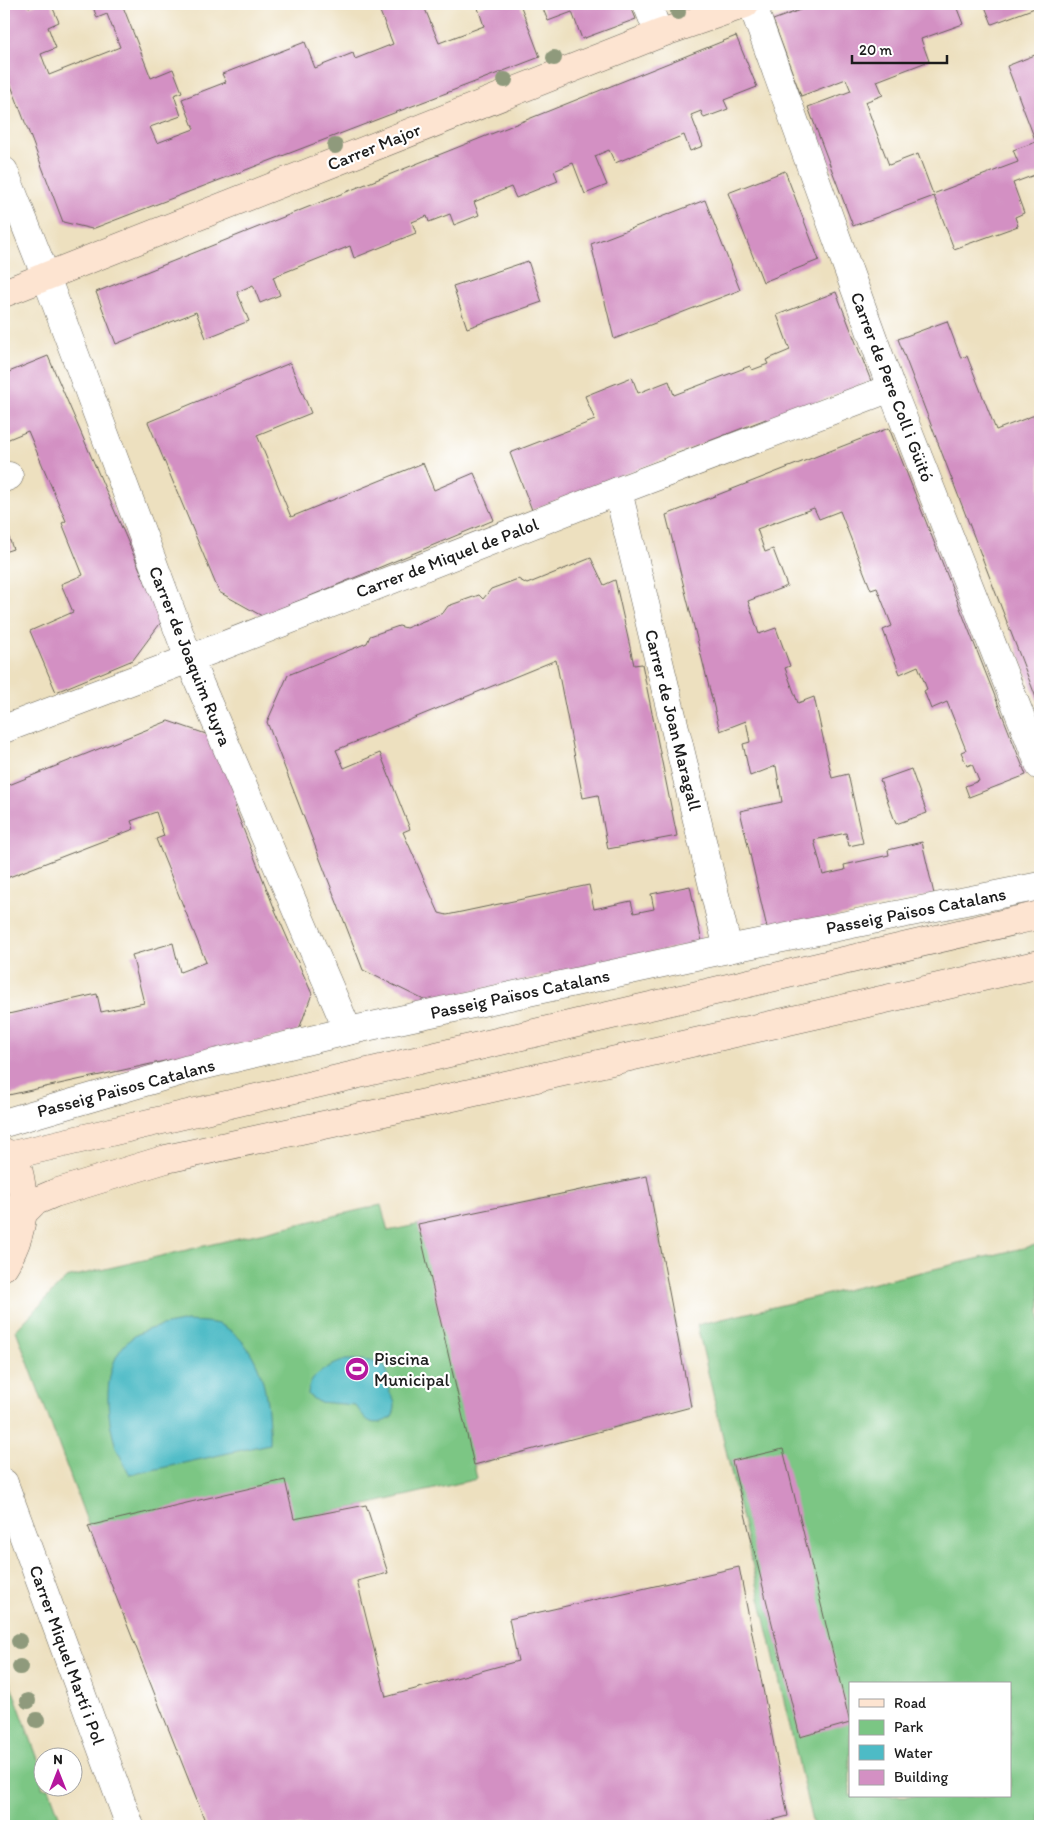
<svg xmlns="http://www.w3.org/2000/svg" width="1044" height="1830" font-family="Itim,sans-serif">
<rect width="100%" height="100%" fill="#fff"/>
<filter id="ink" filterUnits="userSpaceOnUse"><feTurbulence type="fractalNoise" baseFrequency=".02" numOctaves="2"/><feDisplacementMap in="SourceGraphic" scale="10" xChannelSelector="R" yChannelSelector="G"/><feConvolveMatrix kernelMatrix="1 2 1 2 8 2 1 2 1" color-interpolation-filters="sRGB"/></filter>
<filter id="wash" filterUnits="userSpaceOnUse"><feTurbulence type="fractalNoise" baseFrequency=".0096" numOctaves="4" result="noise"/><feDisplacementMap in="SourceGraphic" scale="20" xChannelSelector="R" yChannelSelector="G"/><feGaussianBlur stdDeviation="1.12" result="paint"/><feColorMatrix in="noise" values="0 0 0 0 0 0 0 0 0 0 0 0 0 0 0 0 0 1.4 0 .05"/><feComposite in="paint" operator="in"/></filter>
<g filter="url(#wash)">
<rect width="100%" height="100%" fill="#ede0bf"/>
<g fill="#7bc684" stroke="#4c7150" fill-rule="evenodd">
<polygon points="647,1176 691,1407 474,1465 477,1479 366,1505 101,1559 16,1330 66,1278 381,1205 388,1231"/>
<path d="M1040 1244V1826H813L697 1325ZM850 1684H1010V1796H850Z"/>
<polygon points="4,1666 42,1770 42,1788 49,1788 63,1826 4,1826"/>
</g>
<g fill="#4dbbc6" stroke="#346c71">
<path d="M187 1321C199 1322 215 1321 225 1327 264 1350 270 1403 269 1444L130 1475C125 1465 119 1455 115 1444 105 1410 101 1357 136 1335 151 1326 170 1325 187 1321Z"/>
<path d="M345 1360C359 1360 372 1359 385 1366 389 1373 387 1379 388 1387 392 1402 399 1399 392 1418 370 1428 368 1422 355 1405L318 1402 308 1395C308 1374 328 1367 345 1360Z"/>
</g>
<g id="blocks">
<g fill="#d390c3">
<polygon points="4,4 28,4 29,7 38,4 51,4 59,22 48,27 56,48 41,54 49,75 120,47 107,14 97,18 92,4 122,4 151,78 173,69 182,92 174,95 181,116 150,127 157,143 194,129 182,99 226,82 222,74 305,42 315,68 353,53 355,59 393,44 377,4 423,4 439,43 484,26 478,8 488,4 520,4 540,57 92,229 63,222 4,67"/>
<polygon points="541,4 630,4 636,19 582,39 572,12 548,21"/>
<polygon points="816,4 962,4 956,6 963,24 921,39 929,61 877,81 883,95 865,102 889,165 918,154 933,194 1018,162 1013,150 1036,142 1007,66 1040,53 1040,173 1013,183 1024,213 1015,217 1018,226 954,249 934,196 853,226 808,107 851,91 846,79 801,96 773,20"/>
<polygon points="984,4 1040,4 1040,6 992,24"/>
<polygon points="736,36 757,87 724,100 728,109 704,118 701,111 691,115 703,146 690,151 684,135 615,163 609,150 595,156 607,185 585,194 573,163 554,171 558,181 516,198 511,187 474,202 479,215 454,225 450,214 429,222 427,216 412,222 416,233 354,258 350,246 273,277 280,295 260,303 253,285 237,292 249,321 206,338 196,312 116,344 96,292"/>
<polygon points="785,171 819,260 763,282 728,193"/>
<polygon points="705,200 740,290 614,339 591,244"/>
<polygon points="528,261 542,302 467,328 453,286"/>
<polygon points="836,292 871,381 767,421 766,419 532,510 510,453 595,420 585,396 632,377 638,393 669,381 674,395 750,366 752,370 768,364 766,360 790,350 777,315"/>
<polygon points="947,321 961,358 967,356 996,430 1040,413 1040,708 898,339"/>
<polygon points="48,356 162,621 133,660 56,692 30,631 73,612 61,584 83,575 62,523 66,521 28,431 4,441 4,374"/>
<polygon points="290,363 311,413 257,435 291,517 423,463 434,490 474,473 494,520 262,616 219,592 148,422"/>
<polygon points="889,428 1026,775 969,797 965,786 979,781 972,764 967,766 961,752 966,750 947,702 931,709 924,691 927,689 918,666 900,674 883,630 892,626 877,588 871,590 840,511 819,519 814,508 757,529 765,552 773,549 787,586 748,601 759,634 776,628 790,666 785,668 798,703 814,697 832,778 848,774 863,843 849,846 846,833 814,840 823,875 845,870 844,865 889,855 888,850 922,842 934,894 768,932 740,811 782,802 776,766 750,776 743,744 750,742 746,721 720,731 666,515"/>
<polygon points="4,524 13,549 4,552"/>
<polygon points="591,558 604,585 615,580 634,665 642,664 677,836 608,849 598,795 583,798 556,660 336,750 344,768 380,753 410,829 403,832 439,913 447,915 589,885 594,909 631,901 634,913 654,909 651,894 690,886 702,942 426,1001 363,970 267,722 288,675 367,643 370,636 399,626 406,628 443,613 448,606 479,595 483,599 491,589 518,579 527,584"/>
<polygon points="168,721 212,736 240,800 235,808 275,910 312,994 298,1032 4,1096 4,1015 97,994 101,1012 144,1003 132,955 173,943 180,972 206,962 156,839 164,836 156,812 131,821 134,829 4,879 4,787"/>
<polygon points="911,769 927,813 896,824 880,780"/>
<polygon points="647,1176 691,1407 474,1465 418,1224"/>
<polygon points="783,1449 850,1723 800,1737 732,1461"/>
<polygon points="285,1480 294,1519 366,1505 388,1573 357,1581 386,1697 518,1661 509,1619 739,1567 788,1816 750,1826 207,1826 88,1526"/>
</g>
</g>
</g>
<g filter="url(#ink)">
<use href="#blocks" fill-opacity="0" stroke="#656155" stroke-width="1"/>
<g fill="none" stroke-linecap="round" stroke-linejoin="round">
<g stroke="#656155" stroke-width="29">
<g id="street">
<polyline points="647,4 659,34"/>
<polyline points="758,4 756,15 891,388 1040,766"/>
<polyline points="4,171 46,277 189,659 348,1031"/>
<polyline points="4,478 9,476"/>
<polyline points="618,491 728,949"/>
<polyline points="4,729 189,659 618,491 891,388"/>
<polyline points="4,1123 189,1069 348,1031 728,949 1040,886"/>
<polyline points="4,1483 130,1826"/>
</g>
</g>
<g stroke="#656155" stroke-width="29">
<g id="secondary">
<polyline points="4,293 659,34 745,4"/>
<path d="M4 1152C7 1155 12 1159 15 1163 18 1167 19 1172 20 1177 27 1209 21 1239 4 1266"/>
<polyline points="8,1156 1040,915"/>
<polyline points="23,1213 34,1202 55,1193 166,1159 435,1101 1040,964"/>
</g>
</g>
<use href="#street" stroke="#fff" stroke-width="28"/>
<use href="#secondary" stroke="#fde4d1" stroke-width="28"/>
</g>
<g fill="#8f9a7c">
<circle cx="678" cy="12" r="8"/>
<circle cx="554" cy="58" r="8"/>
<circle cx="505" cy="80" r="8"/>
<circle cx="335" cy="146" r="8"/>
<circle cx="19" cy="1641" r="8"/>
<circle cx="20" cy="1667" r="8"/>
<circle cx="28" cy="1701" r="8"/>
<circle cx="37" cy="1720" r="8"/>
</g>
</g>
<defs>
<g id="stadium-disc" transform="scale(1.25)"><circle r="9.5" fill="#b5179e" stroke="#fff"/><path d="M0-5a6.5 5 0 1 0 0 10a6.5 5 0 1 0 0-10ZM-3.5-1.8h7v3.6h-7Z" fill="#fff"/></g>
</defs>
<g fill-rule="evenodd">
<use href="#stadium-disc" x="357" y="1369"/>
</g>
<g text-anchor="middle" stroke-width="4.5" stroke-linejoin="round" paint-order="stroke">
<g font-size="18" fill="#1c1c1c" stroke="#fff">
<text transform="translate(374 147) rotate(-22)" y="6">Carrer Major</text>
<text transform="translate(892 387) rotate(69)" y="6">Carrer de Pere Coll i Güitó</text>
<text transform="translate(447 558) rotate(-21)" y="6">Carrer de Miquel de Palol</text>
<text transform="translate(190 656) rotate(68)" y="6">Carrer de Joaquim Ruyra</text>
<text transform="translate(673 720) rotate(76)" y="6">Carrer de Joan Maragall</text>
<text transform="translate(916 911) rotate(-11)" y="6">Passeig Països Catalans</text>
<text transform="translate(520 994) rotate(-12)" y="6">Passeig Països Catalans</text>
<text transform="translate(126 1088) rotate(-15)" y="6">Passeig Països Catalans</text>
<text transform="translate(67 1655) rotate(70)" y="6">Carrer Miquel Martí i Pol</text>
</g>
<g font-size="18" fill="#1c1c1c" stroke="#fff" text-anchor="start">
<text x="374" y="1365">Piscina<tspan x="374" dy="21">Municipal</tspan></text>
</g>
</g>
<rect width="1044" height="1830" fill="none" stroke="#fff" stroke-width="20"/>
<rect x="849" y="1682" width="162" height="115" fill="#ffffff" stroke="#a4a4a4"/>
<rect x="859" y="1699" width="25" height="8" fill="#fde4d1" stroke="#a4a4a4"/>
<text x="894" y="1708" font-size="15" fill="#1c1c1c">Road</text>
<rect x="859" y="1720" width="25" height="15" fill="#7bc684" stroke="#a4a4a4"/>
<text x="894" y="1732" font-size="15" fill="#1c1c1c">Park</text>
<rect x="859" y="1745" width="25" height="15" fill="#4dbbc6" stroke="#a4a4a4"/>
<text x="894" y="1758" font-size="15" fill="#1c1c1c">Water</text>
<rect x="859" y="1770" width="25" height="15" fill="#d390c3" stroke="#a4a4a4"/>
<text x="894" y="1782" font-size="15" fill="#1c1c1c">Building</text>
<g transform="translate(58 1772)"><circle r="24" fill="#ffffff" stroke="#a4a4a4"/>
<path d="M0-4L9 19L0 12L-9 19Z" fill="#b5179e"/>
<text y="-8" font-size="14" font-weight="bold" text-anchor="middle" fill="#1c1c1c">N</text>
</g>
<path d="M852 55v8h95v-8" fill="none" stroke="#1c1c1c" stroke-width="2.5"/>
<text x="859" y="55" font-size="15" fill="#1c1c1c" stroke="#ffffff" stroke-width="4" paint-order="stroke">20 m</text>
</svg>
